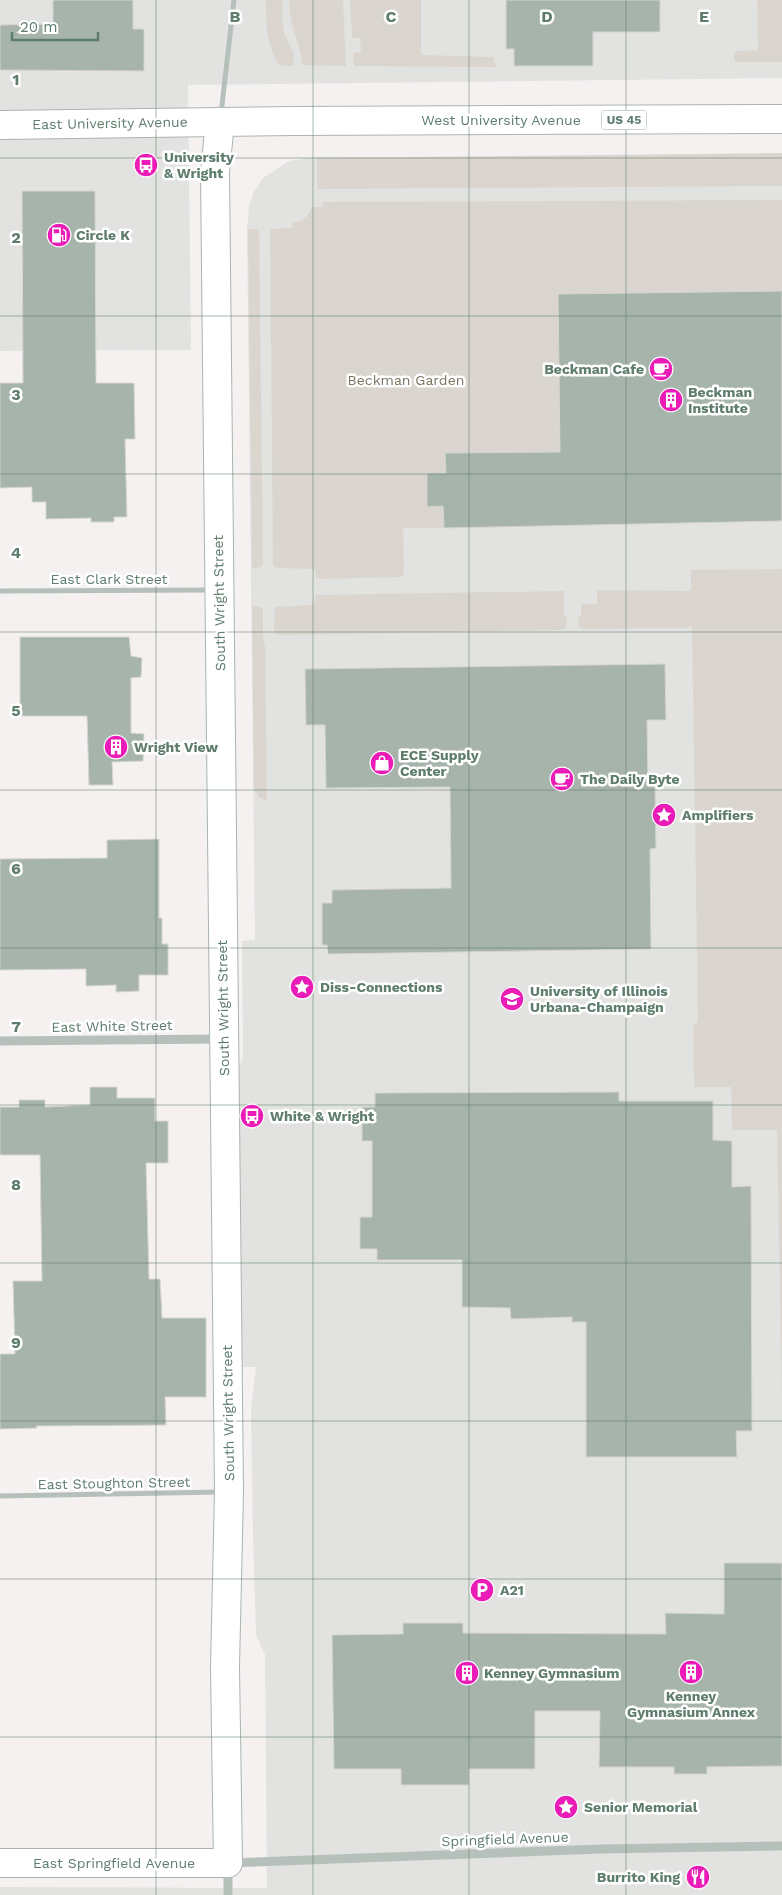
<svg xmlns="http://www.w3.org/2000/svg" width="782" height="1895" font-family="'Work Sans',sans-serif">
<rect width="100%" height="100%" fill="#f5f1f1"/>
<g fill="#e2e2e0">
<polygon points="0,0 782,0 782,78 188,85 191,350 0,351"/>
<polygon points="316,157 782,160 782,1895 0,1895 0,1887 267,1888 265,1655 256,1635 253,1534 251,1409 256,1367 242,1367 239,1066 243,1057 242,941 255,940 247,229 249,207 253,194 263,178 289,161"/>
</g>
<g fill="#dad6cf">
<path d="M266 0H283L282 18 284 33 294 54 293 66 279 65C266 43 266 25 266 0Z"/>
<path d="M290 0H343L346 66 302 65C301 42 287 23 290 0Z"/>
<polygon points="350,0 421,0 421,55 493,57 496,67 354,66 353,53 361,52 360,38 352,38"/>
<polygon points="757,0 782,0 782,62 735,62 734,56 737,51 758,50"/>
<polygon points="782,153 782,186 317,189 317,158"/>
<path d="M782 200V291L558 294 560 452 445 454 446 473H427V507L443 506 444 528H403L404 573 401 577 317 579 315 571 311 569 278 568 273 565 270 229 292 228 293 223C302 222 309 216 312 207H322L323 202Z"/>
<polygon points="248,229 259,229 263,564 260,567 252,569"/>
<polygon points="782,569 782,1396 777,1130 732,1130 731,1087 694,1087 693,1026 697,1023 698,1019 692,626 685,628 583,629 579,627 578,616 581,616 581,604 597,604 597,590 691,591 691,570"/>
<polygon points="564,591 564,616 567,616 565,628 561,630 277,635 274,632 275,607 311,605 315,600 316,595"/>
<polygon points="252,605 263,608 263,638 265,646 267,801 259,797 254,789"/>
</g>
<g fill="#a6b4ac" stroke="#d6d4d3">
<polygon points="53,0 133,0 133,29 144,29 144,71 0,70 0,25 53,24"/>
<polygon points="506,0 660,0 660,32 593,32 593,66 514,66 514,49 506,49"/>
<polygon points="22,191 95,191 96,383 134,383 135,439 125,439 127,517 114,517 114,522 91,522 91,518 46,519 46,502 32,502 32,487 0,488 0,383 23,383"/>
<polygon points="782,291 782,521 444,528 443,506 427,507 427,473 446,473 445,453 560,452 558,294"/>
<polygon points="20,637 129,637 131,656 142,658 141,677 131,678 131,733 144,734 143,761 112,762 113,785 89,785 87,716 20,716"/>
<polygon points="665,664 666,720 647,720 648,784 655,784 656,848 650,849 651,949 328,954 327,945 322,945 322,903 332,903 332,890 451,888 450,787 326,788 325,725 306,725 305,669"/>
<polygon points="159,839 159,918 162,918 162,944 168,944 168,975 139,975 139,991 116,992 116,985 86,986 86,969 0,970 0,859 107,858 107,840"/>
<polygon points="90,1087 117,1087 117,1098 155,1098 155,1121 168,1121 168,1163 146,1163 149,1279 160,1279 162,1318 206,1318 206,1397 165,1397 166,1425 36,1426 37,1428 0,1429 0,1354 15,1354 13,1281 42,1281 40,1155 0,1155 0,1107 19,1107 19,1100 45,1100 45,1107 90,1105"/>
<polygon points="619,1092 619,1101 713,1101 713,1140 732,1141 732,1187 751,1186 752,1431 736,1431 737,1457 586,1457 586,1322 572,1322 572,1317 511,1319 510,1308 462,1307 462,1260 377,1260 377,1249 360,1249 360,1217 372,1217 372,1141 362,1141 362,1107 375,1107 375,1093"/>
<polygon points="724,1563 782,1563 782,1766 707,1767 707,1774 674,1774 674,1767 599,1767 600,1711 535,1711 535,1769 469,1769 469,1785 401,1785 401,1769 334,1769 332,1635 403,1634 403,1623 463,1623 463,1633 666,1634 665,1613 724,1614"/>
</g>
<g fill="none" stroke-linecap="round" stroke-linejoin="round">
<g stroke="#a8b5af" stroke-width="30">
<polyline id="secondary" points="0,1863 228,1863 225,1667 229,1492 215,172 220,122"/>
</g>
<g stroke="#aab5af" stroke-width="30">
<polyline id="primary" points="0,125 294,121 782,119"/>
</g>
<g stroke="#b6c0bb" stroke-width="5">
<polyline points="221,114 234,0"/>
<polyline points="0,591 212,590"/>
<polyline points="0,1496 222,1492"/>
</g>
<g stroke="#b6c0bb" stroke-width="9">
<polyline points="0,1041 222,1039"/>
<polyline points="228,1895 228,1863 601,1849 782,1846"/>
</g>
<use href="#secondary" stroke="#fff" stroke-width="28"/>
<use href="#primary" stroke="#fff" stroke-width="28"/>
</g>
<path fill="none" stroke="#5e7d6d" stroke-width="1" stroke-opacity="0.55" d="M156 0V1895M313 0V1895M469 0V1895M626 0V1895M0 158H782M0 316H782M0 474H782M0 632H782M0 790H782M0 948H782M0 1105H782M0 1263H782M0 1421H782M0 1579H782M0 1737H782"/>
<defs>
<g id="bus-disc" transform="scale(1.25)"><circle r="9.5" fill="#ea1bb6" stroke="#fff"/><path d="M-5-6H5V4H4V6H2V4H-2V6H-4V4H-5ZM-3.5-4V0h7V-4ZM-3.5 1.2v1.5H-2V1.2ZM2 1.2v1.5H3.5V1.2Z" fill="#fff"/></g>
<g id="fuel-disc" transform="scale(1.25)"><circle r="9.5" fill="#ea1bb6" stroke="#fff"/><path d="M-5.5-6h7V0h2V4h1.3V-2.5L3-4.5l.8-.8L6-3V5H2.5V1h-1V6h-7ZM-4.2-4.7v3.2H.2V-4.7Z" fill="#fff"/></g>
<g id="cafe-disc" transform="scale(1.25)"><circle r="9.5" fill="#ea1bb6" stroke="#fff"/><path d="M-5.5-4.5H6V0H3Q3 3.5 0 3.5H-2.5Q-5.5 3.5-5.5 0ZM3-3.2v2h1.7v-2ZM-6 4.5H4V6H-6Z" fill="#fff"/></g>
<g id="building-disc" transform="scale(1.25)"><circle r="9.5" fill="#ea1bb6" stroke="#fff"/><path d="M-4-6H4V6H1V3H-1V6H-4ZM-2.5-4.3h1.7v1.8h-1.7ZM.8-4.3h1.7v1.8H.8ZM-2.5-1h1.7V.8h-1.7ZM.8-1h1.7V.8H.8Z" fill="#fff"/></g>
<g id="shop-disc" transform="scale(1.25)"><circle r="9.5" fill="#ea1bb6" stroke="#fff"/><path d="M-5-2.5h2.3a2.7 3.5 0 0 1 5.4 0H5L5.5 6h-11ZM-1.5-2.5h3a1.5 2.3 0 0 0-3 0Z" fill="#fff"/></g>
<g id="sight-disc" transform="scale(1.25)"><circle r="9.5" fill="#ea1bb6" stroke="#fff"/><path d="M0-6L1.8-2.2L6-1.7L2.9 1.2L3.7 5.4L0 3.3L-3.7 5.4L-2.9 1.2L-6-1.7L-1.8-2.2Z" fill="#fff"/></g>
<g id="university-disc" transform="scale(1.25)"><circle r="9.5" fill="#ea1bb6" stroke="#fff"/><path d="M0-5L7-2L0 1L-7-2ZM-4 1L0 2.5L4 1V4Q0 6-4 4Z" fill="#fff"/></g>
<g id="parking-disc" transform="scale(1.25)"><circle r="9.5" fill="#ea1bb6" stroke="#fff"/><path d="M-3.5-5.5H1a3.5 3.5 0 0 1 0 7H-1V5.5H-3.5ZM-1-3.4V-.6H.8a1.4 1.4 0 0 0 0-2.8Z" fill="#fff"/></g>
<g id="restaurant-disc" transform="scale(1.25)"><circle r="9.5" fill="#ea1bb6" stroke="#fff"/><path d="M-5-6h1v4h1v-4h1v4h1v-4h1v5L-1.5 .5V6h-2V.5L-5-1ZM5-6V6H3V1.5H1.5Q1.5-4 5-6Z" fill="#fff"/></g>
</defs>
<g fill-rule="evenodd">
<use href="#bus-disc" x="146" y="165"/>
<use href="#fuel-disc" x="59" y="235"/>
<use href="#cafe-disc" x="661" y="369"/>
<use href="#building-disc" x="671" y="400"/>
<use href="#building-disc" x="116" y="747"/>
<use href="#shop-disc" x="382" y="763"/>
<use href="#cafe-disc" x="562" y="779"/>
<use href="#sight-disc" x="664" y="815"/>
<use href="#sight-disc" x="302" y="987"/>
<use href="#university-disc" x="512" y="999"/>
<use href="#bus-disc" x="252" y="1116"/>
<use href="#parking-disc" x="482" y="1590"/>
<use href="#building-disc" x="691" y="1672"/>
<use href="#building-disc" x="467" y="1673"/>
<use href="#sight-disc" x="566" y="1807"/>
<use href="#restaurant-disc" x="698" y="1877"/>
</g>
<g text-anchor="middle" stroke-width="5" stroke-linejoin="round" paint-order="stroke">
<rect fill="#fff" stroke="#8ea499" stroke-width="1" x="601.5" y="110.5" width="45" height="19" rx="4"/>
<g font-size="12" font-weight="bold" fill="#5e7d6d">
<text x="624" y="124">US 45</text>
</g>
<g font-size="14" fill="#5e7d6d" stroke="#fff">
<text x="501" y="125">West University Avenue</text>
<text transform="translate(110 123) rotate(-1)" y="5">East University Avenue</text>
<text x="109" y="584">East Clark Street</text>
<text transform="translate(219 603) rotate(-91)" y="5">South Wright Street</text>
<text transform="translate(223 1008) rotate(-91)" y="5">South Wright Street</text>
<text transform="translate(112 1026) rotate(-1)" y="5">East White Street</text>
<text transform="translate(228 1413) rotate(-91)" y="5">South Wright Street</text>
<text transform="translate(114 1483) rotate(-1)" y="5">East Stoughton Street</text>
<text transform="translate(505 1839) rotate(-2)" y="5">Springfield Avenue</text>
<text x="114" y="1868">East Springfield Avenue</text>
</g>
<g font-size="14" font-weight="bold" fill="#5e7d6d" stroke="#fff" text-anchor="start">
<text x="164" y="162">University<tspan x="164" dy="16">&amp; Wright</tspan></text>
<text x="76" y="240">Circle K</text>
<text x="644" y="374" text-anchor="end">Beckman Cafe</text>
<text x="688" y="397">Beckman<tspan x="688" dy="16">Institute</tspan></text>
<text x="134" y="752">Wright View</text>
<text x="400" y="760">ECE Supply<tspan x="400" dy="16">Center</tspan></text>
<text x="580" y="784">The Daily Byte</text>
<text x="682" y="820">Amplifiers</text>
<text x="320" y="992">Diss-Connections</text>
<text x="530" y="996">University of Illinois<tspan x="530" dy="16">Urbana-Champaign</tspan></text>
<text x="270" y="1121">White &amp; Wright</text>
<text x="500" y="1595">A21</text>
<text x="484" y="1678">Kenney Gymnasium</text>
<text x="691" y="1701" text-anchor="middle">Kenney<tspan x="691" dy="16">Gymnasium Annex</tspan></text>
<text x="584" y="1812">Senior Memorial</text>
<text x="680" y="1882" text-anchor="end">Burrito King</text>
</g>
<g font-size="14" fill="#7a7661" stroke="#fff">
<text x="406" y="385">Beckman Garden</text>
</g>
</g>
<g font-size="16" text-anchor="middle" font-weight="bold" fill="#5e7d6d" stroke="#fff" stroke-width="5" stroke-linejoin="round" paint-order="stroke">
<text x="235" y="22">B</text>
<text x="391" y="22">C</text>
<text x="547" y="22">D</text>
<text x="704" y="22">E</text>
<text x="16" y="85">1</text>
<text x="16" y="243">2</text>
<text x="16" y="400">3</text>
<text x="16" y="558">4</text>
<text x="16" y="716">5</text>
<text x="16" y="874">6</text>
<text x="16" y="1032">7</text>
<text x="16" y="1190">8</text>
<text x="16" y="1348">9</text>
</g>
<path d="M12 32v8h86v-8" fill="none" stroke="#5e7d6d" stroke-width="2.5"/>
<text x="20" y="32" font-size="15" fill="#5e7d6d" stroke="#ffffff" stroke-width="4" paint-order="stroke">20 m</text>
</svg>
